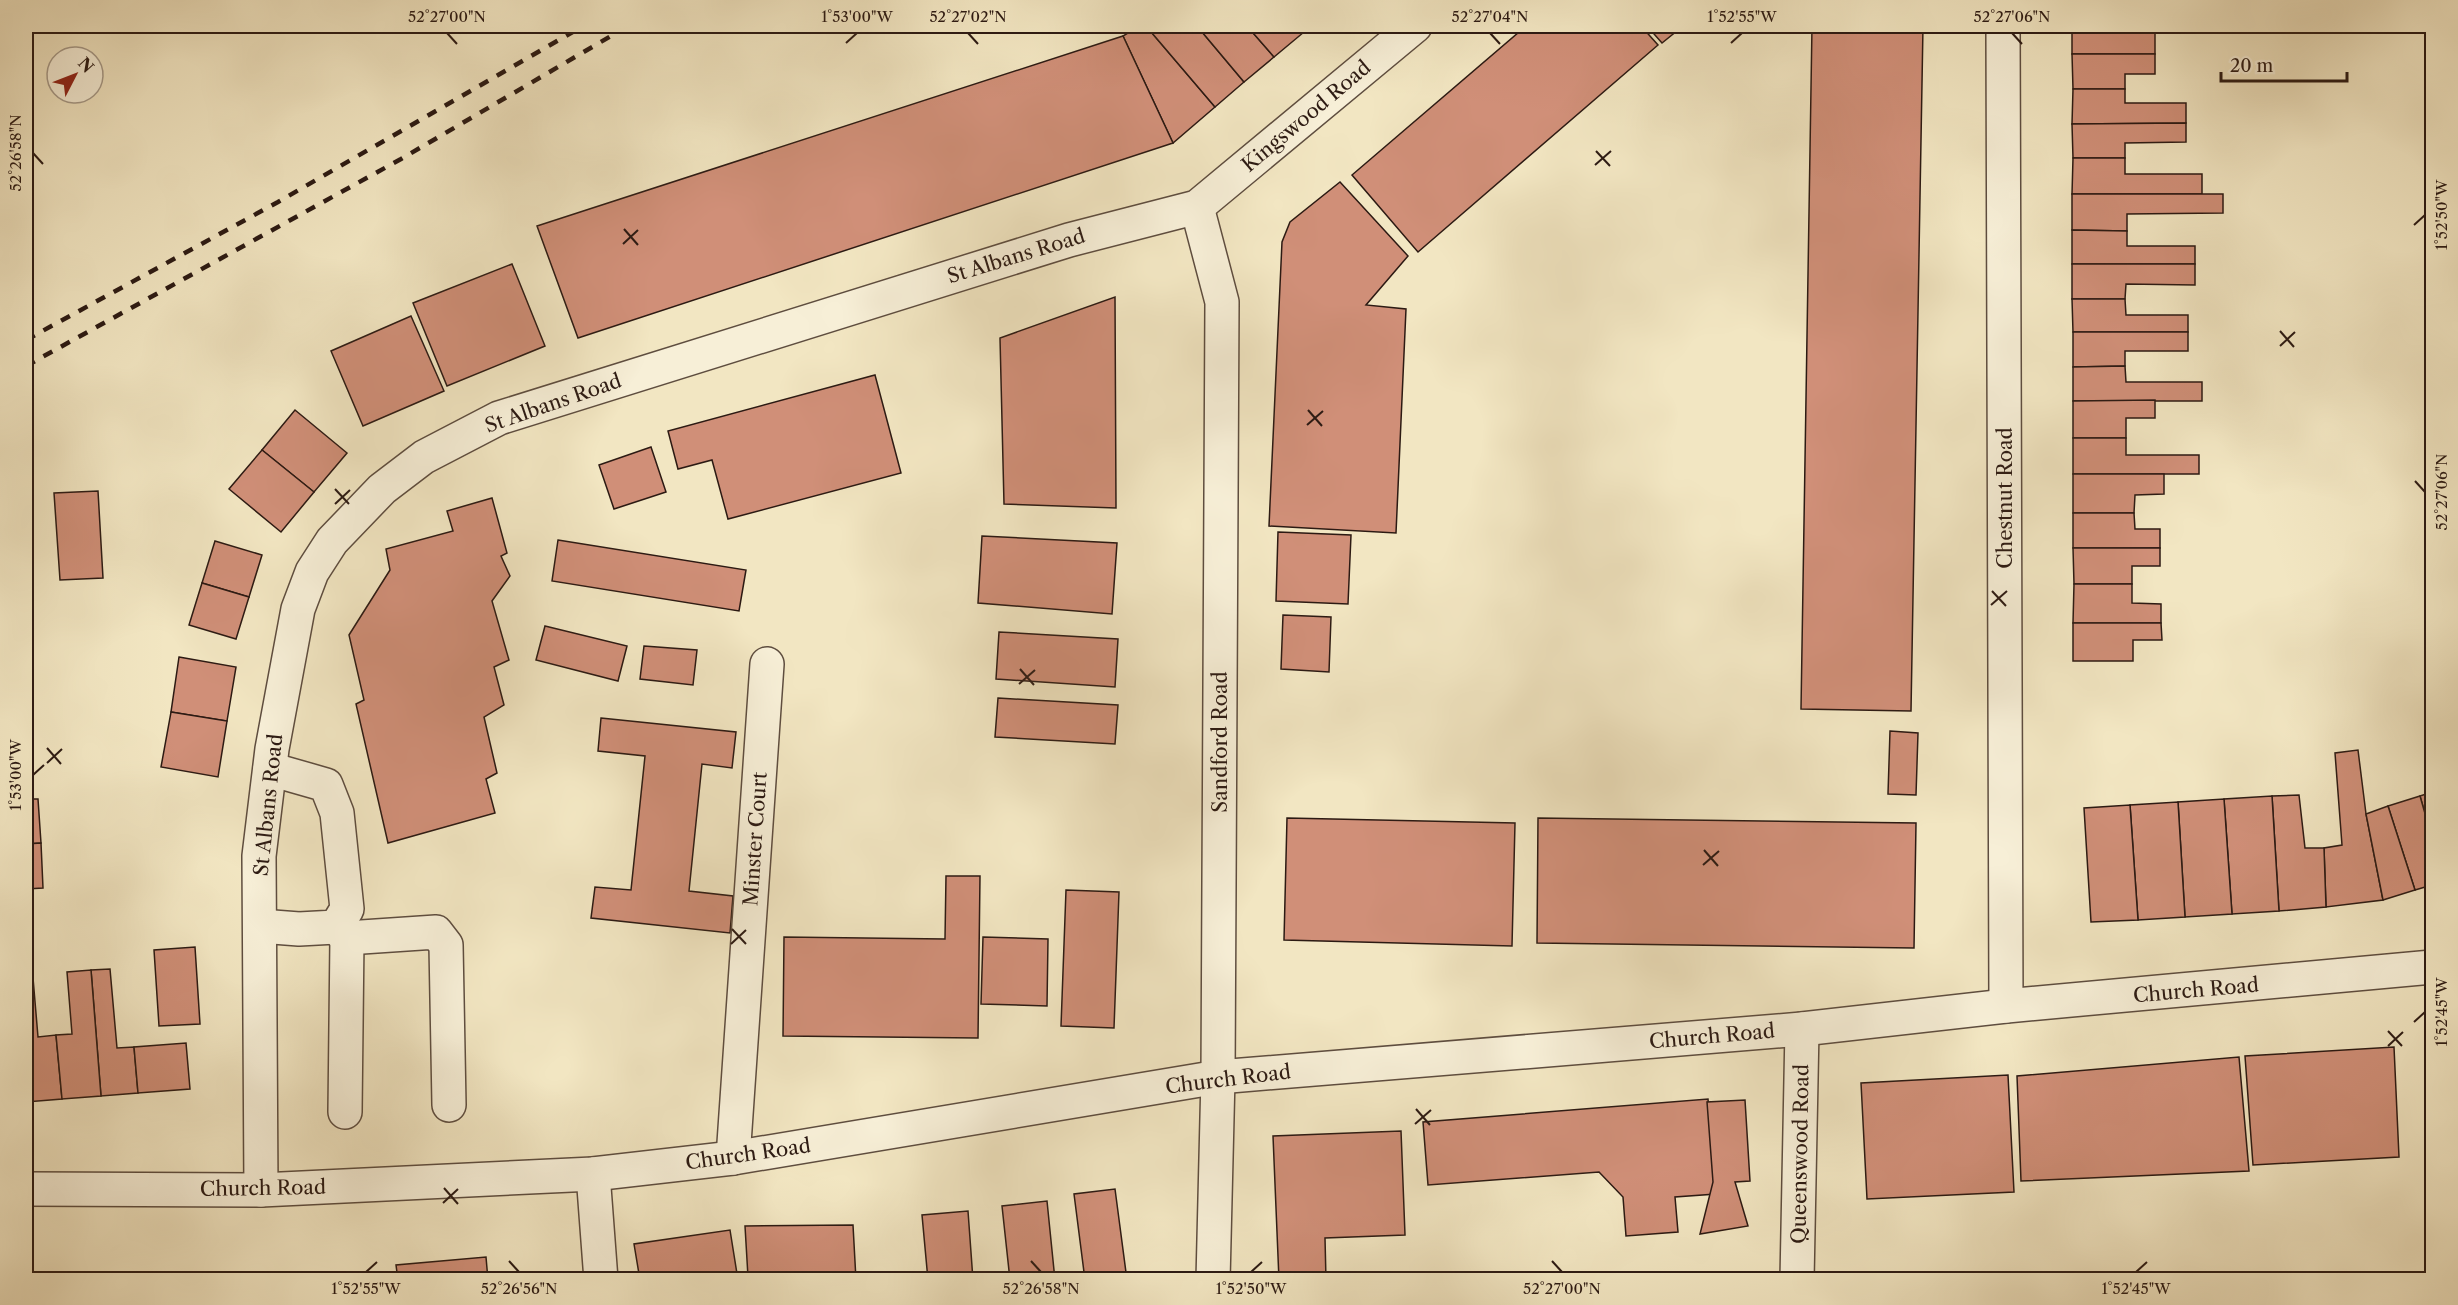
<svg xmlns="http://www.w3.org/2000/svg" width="2458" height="1305" font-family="'Libre Caslon Text',serif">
<rect width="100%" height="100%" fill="#f2e6c2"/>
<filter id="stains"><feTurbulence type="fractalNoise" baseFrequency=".00333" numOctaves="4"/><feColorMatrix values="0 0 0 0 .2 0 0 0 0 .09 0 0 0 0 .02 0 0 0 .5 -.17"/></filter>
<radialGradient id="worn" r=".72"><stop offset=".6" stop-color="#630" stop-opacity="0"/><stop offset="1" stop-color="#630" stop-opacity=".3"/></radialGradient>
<g fill="#d08f78" stroke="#2c1a13" stroke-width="1.5">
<polygon points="1139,26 1146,26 1215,107 1173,143 1123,36"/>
<polygon points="1146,26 1197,26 1244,82 1215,107"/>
<polygon points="1197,26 1247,26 1274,57 1244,82"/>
<polygon points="1247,26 1299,26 1304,32 1274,57"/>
<polygon points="1299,26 1312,26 1304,32"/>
<polygon points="1526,26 1641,26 1658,45 1418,252 1352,175"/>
<polygon points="1647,26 1683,26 1662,43"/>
<polygon points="1812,26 1923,26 1911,711 1801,709"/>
<polygon points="2072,26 2124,26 2124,33 2155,33 2155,54 2072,54"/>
<polygon points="1123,36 1173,143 578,338 537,226"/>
<polygon points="2072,54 2155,54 2155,74 2125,74 2125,89 2073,89"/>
<polygon points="2073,89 2125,89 2125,103 2186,103 2186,123 2072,124"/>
<polygon points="2186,123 2186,142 2125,143 2125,158 2073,158 2072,124"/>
<polygon points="2073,158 2125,158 2125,174 2202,174 2202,194 2072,194"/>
<polygon points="1340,182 1408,256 1366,305 1406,309 1396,533 1269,526 1282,242 1290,222"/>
<polygon points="2072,194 2223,194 2223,213 2127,214 2127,231 2072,230"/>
<polygon points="2072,230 2127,231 2127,246 2195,246 2195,264 2072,264"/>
<polygon points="512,264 545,346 447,386 413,303"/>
<polygon points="2072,264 2195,264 2195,285 2126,284 2125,299 2072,299"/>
<polygon points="1115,297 1116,508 1004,504 1000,338"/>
<polygon points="2072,299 2125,299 2126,315 2188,315 2188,332 2073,332"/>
<polygon points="411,316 444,391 363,426 331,351"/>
<polygon points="2073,332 2188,332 2188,351 2125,351 2125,366 2073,367"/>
<polygon points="2125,366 2126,382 2202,382 2202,401 2073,401 2073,367"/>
<polygon points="875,375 901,473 728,519 712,460 678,469 668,431"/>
<polygon points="2155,400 2155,418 2126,418 2126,438 2073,438 2073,401"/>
<polygon points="295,410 347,453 314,492 262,450"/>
<polygon points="2073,438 2126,438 2126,455 2199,455 2199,474 2073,474"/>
<polygon points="651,447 666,492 614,509 599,465"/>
<polygon points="262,450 314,492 281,532 229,489"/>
<polygon points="2073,474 2164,474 2164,494 2135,495 2134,513 2073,513"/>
<polygon points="98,491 103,578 60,580 54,493"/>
<polygon points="492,498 507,553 501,556 510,576 492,601 509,660 494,667 504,705 484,717 497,773 486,779 495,813 388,843 356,704 364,700 349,635 390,570 386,549 453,531 447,511"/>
<polygon points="2073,513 2134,513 2135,529 2160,529 2160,548 2073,548"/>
<polygon points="1278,532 1351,535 1348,604 1276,601"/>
<polygon points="982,536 1117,543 1112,614 978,603"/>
<polygon points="558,540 746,570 739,611 552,581"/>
<polygon points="215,541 262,555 249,597 202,583"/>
<polygon points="2073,548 2160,548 2160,566 2132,566 2132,584 2074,584"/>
<polygon points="202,583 249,597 236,639 189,625"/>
<polygon points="2074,584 2132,584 2132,603 2161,604 2161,623 2073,623"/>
<polygon points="1283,615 1331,617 1329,672 1281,669"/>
<polygon points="2073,623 2161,623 2162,640 2133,640 2133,661 2073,661"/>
<polygon points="545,626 627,646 618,681 536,660"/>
<polygon points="999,632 1118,639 1115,687 996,679"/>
<polygon points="644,646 697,650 693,685 640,679"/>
<polygon points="179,657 236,667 227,721 171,712"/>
<polygon points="26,693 28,693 30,736 26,736"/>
<polygon points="998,698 1118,705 1115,744 995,737"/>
<polygon points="171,712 227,721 218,777 161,767"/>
<polygon points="601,718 736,732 732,768 702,764 689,891 733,896 730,933 591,918 595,887 631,890 645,756 598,751"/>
<polygon points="1890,731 1918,733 1916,795 1888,794"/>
<polygon points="26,736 30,736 32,778 26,778"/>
<polygon points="2358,750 2366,814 2383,900 2326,907 2324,848 2342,845 2335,753"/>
<polygon points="2432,792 2432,838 2420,796"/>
<polygon points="2299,795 2305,848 2324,848 2326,907 2279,911 2272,796"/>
<polygon points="2272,796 2279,911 2232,914 2224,799"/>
<polygon points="2420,796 2432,838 2432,885 2415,890 2388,806"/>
<polygon points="26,799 38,799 41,843 26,844"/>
<polygon points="2224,799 2232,914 2185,917 2178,802"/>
<polygon points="2178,802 2185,917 2138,920 2130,805"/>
<polygon points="2130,805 2138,920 2091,922 2084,808"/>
<polygon points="2388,806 2415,890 2383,900 2366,814"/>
<polygon points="1287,818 1515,823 1512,946 1284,940"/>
<polygon points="1538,818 1916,823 1914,948 1537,943"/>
<polygon points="41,843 43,888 26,889 26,844"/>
<polygon points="946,876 980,876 978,1038 783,1036 784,937 945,939"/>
<polygon points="1066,890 1119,892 1114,1028 1061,1026"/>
<polygon points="983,937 1048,939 1047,1006 981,1004"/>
<polygon points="195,947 200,1024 159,1026 154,950"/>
<polygon points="32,966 38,1037 56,1035 62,1099 26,1102 26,967"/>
<polygon points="110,969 117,1048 134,1047 138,1093 101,1096 91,970"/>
<polygon points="91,970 101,1096 62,1099 56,1035 72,1034 67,972"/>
<polygon points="186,1043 190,1089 138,1093 134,1047"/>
<polygon points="2394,1047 2399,1157 2253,1165 2245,1056"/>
<polygon points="2239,1057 2249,1171 2021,1181 2017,1076"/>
<polygon points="2008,1075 2014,1192 1867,1199 1861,1083"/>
<polygon points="1708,1099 1716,1194 1675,1197 1678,1232 1626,1236 1623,1197 1599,1172 1428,1185 1423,1122"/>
<polygon points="1745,1100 1750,1181 1735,1182 1748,1226 1700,1234 1713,1182 1707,1102"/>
<polygon points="1401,1131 1405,1235 1325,1238 1326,1280 1279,1280 1273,1136"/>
<polygon points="1115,1189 1127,1280 1085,1280 1074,1194"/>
<polygon points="1047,1201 1055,1280 1010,1280 1002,1206"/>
<polygon points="968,1211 973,1280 928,1280 922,1215"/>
<polygon points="853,1225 856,1280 777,1280 748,1277 745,1226"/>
<polygon points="730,1230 738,1280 640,1280 634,1244"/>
<polygon points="486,1257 488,1280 398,1280 396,1265"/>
<polygon points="339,1272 340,1280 296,1280 296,1278"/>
</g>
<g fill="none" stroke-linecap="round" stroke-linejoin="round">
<g stroke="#5e4d3f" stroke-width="36">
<g id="minor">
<polyline points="2003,26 2006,1006"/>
<polyline points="1197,207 1222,302 1218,1077 1213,1280"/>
<polyline points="260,926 299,929 336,927 347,909 337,813 326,785 270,769"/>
<polyline points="336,927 347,938 436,932 446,945 449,1105"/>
<polyline points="345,1112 347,938"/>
<polyline points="733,1158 767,664"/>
<polyline points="593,1174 601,1280"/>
<polyline points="26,1189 261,1190 593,1174 733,1158 1218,1077 1802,1029 2006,1006 2432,967"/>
<polyline points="261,1190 259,856 272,749 298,609 312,572 332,541 382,489 424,457 499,418 1069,240 1197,207 1415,26"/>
<polyline points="1797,1280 1802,1029"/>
</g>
</g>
<use href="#minor" stroke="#f7efd7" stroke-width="33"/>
<g stroke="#2c1a13" stroke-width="4.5" stroke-dasharray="10 10" stroke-linecap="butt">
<polyline points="26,340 278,202 583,26"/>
<polyline points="26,366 401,159 628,26"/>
</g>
</g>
<path fill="none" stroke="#2c1a13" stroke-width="2" d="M447 33 457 44M968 33 978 44M1490 33 1500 44M2012 33 2022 44M846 43 857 33M1731 43 1742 33M1596 151 1610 166M33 153 43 164M1595 165 1611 151M2414 225 2425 215M624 229 638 245M623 244 638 230M2280 331 2294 347M2280 346 2295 332M1308 410 1322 426M1307 425 1323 411M2415 481 2425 492M335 489 349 504M335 504 350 490M1992 591 2006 606M1991 605 2007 591M1020 669 1034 685M1019 684 1035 670M47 748 61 764M47 763 62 749M33 775 44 765M1704 850 1718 866M1703 865 1719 851M732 929 746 944M731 944 746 930M2414 1022 2425 1012M2388 1031 2402 1046M2388 1046 2403 1032M1416 1109 1430 1125M1415 1124 1431 1110M444 1188 458 1204M443 1203 458 1189M509 1261 519 1272M1031 1261 1041 1272M1552 1261 1562 1272M366 1272 377 1262M1251 1272 1262 1262M2136 1272 2147 1262"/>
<g text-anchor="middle" stroke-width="6" stroke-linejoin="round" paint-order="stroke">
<g font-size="20" fill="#2c1a13" stroke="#f7efd7">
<text transform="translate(1306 116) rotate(-40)" y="7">Kingswood Road</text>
<text transform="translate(1016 256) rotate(-17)" y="7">St Albans Road</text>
<text transform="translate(553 403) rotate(-19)" y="7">St Albans Road</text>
<text transform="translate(2005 498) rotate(-90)" y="7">Chestnut Road</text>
<text transform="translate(1220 742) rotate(-90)" y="7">Sandford Road</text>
<text transform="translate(268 805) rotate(-84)" y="7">St Albans Road</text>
<text transform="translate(755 839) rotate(-86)" y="7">Minster Court</text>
<text transform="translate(2196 990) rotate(-5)" y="7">Church Road</text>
<text transform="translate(1712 1036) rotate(-5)" y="7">Church Road</text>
<text transform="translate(1228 1079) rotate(-7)" y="7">Church Road</text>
<text transform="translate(748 1154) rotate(-8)" y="7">Church Road</text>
<text transform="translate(1800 1154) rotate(-89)" y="7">Queenswood Road</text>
<text transform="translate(263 1188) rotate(-1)" y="7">Church Road</text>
</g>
</g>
<rect width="2458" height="1305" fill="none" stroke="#f2e6c2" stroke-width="66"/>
<g transform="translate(75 75) rotate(48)"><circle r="28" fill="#f7efd7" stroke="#a69a89" stroke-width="1.5"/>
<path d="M0-4.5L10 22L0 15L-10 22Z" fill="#8f2418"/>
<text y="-9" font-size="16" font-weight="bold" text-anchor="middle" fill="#2c1a13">N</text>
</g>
<path d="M2221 72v9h126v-9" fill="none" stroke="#2c1a13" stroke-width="3"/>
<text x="2230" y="72" font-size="18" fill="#2c1a13" stroke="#f7efd7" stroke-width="4.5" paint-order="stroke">20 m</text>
<rect x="33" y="33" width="2392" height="1239" fill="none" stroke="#2c1a13" stroke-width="2"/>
<g font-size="15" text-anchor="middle" fill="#2c1a13">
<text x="447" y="22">52°27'00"N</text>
<text x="857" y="22">1°53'00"W</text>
<text x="968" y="22">52°27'02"N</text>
<text x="1490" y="22">52°27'04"N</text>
<text x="1742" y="22">1°52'55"W</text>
<text x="2012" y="22">52°27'06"N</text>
<text transform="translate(16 153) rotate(-90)" y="5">52°26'58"N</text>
<text transform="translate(2442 215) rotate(-90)" y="5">1°52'50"W</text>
<text transform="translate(2442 492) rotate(-90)" y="5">52°27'06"N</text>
<text transform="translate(16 775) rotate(-90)" y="5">1°53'00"W</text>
<text transform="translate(2442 1012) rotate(-90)" y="5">1°52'45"W</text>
<text x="366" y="1294">1°52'55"W</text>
<text x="519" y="1294">52°26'56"N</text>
<text x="1041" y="1294">52°26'58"N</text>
<text x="1251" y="1294">1°52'50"W</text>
<text x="1562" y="1294">52°27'00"N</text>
<text x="2136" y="1294">1°52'45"W</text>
</g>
<rect width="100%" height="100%" filter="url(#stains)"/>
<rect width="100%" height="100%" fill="url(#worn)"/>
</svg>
